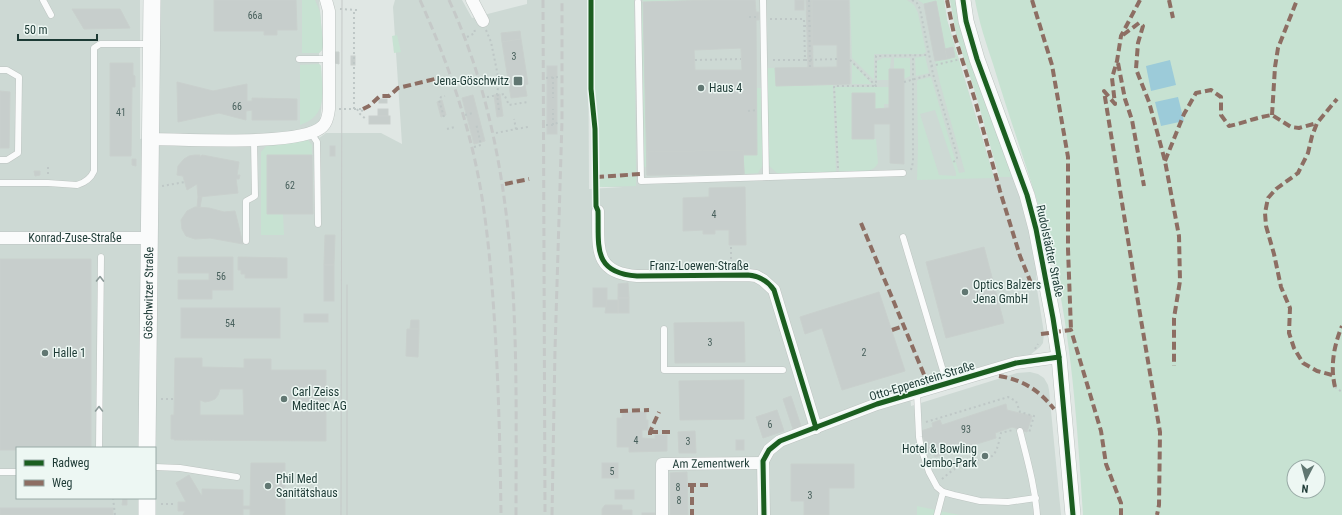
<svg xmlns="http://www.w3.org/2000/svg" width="1342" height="515" font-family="'Roboto Condensed',sans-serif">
<rect width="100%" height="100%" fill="#e0e7e4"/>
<path fill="#cdd9d4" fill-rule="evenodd" d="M0 0H140V139L156 136 158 0H319L323 45 322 50 319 53V64L321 66 322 97 319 138 326 133H381L402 144 393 7 395 0H462L472 18 527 4V0H588L589 189 623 187H602L598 109 595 0H944L947 20 994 177H1014L1024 203 1036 269 1037 289 1044 333 1043 343 1040 347 1030 355 910 392 911 406 1017 373 1030 372 1038 374 1044 378 1048 385 1049 390 1061 515H0ZM17 448H155V498H17Z"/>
<g fill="#c7e2d2" fill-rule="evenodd">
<polygon points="302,0 315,0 320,12 323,45 322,50 319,53 302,53"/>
<polygon points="594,0 634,0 636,173 598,175 597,130 592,90"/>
<polygon points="643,0 694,0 694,1 643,3 647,167 642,167 641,3 643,2"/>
<polygon points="850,0 907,0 914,5 918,13 926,52 923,54 874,54 874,80 852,58"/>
<path d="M918 0H944L947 20 994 178 917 180 918 146 917 82 918 80 931 77 959 173 965 172 940 83 935 61 955 57 953 47 945 49 936 2 924 4ZM935 110 956 173V176L939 175 920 114Z"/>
<polygon points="950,0 958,0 1014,177 999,177 976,95 956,34"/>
<path d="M975 0H1342V515H1083C1077 419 1071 324 1046 231 1030 175 1010 120 993 64 986 43 979 22 975 0ZM1294 467H1318V491H1294Z"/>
<polygon points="397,35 401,52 394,53 392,36"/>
<polygon points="925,56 929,73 916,76 915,58"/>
<polygon points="883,58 891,58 889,80 877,80 877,61"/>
<polygon points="894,58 910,58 910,76 904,79 904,69 894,69"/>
<polygon points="852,63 872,84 852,84"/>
<path d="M319 64 321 66C322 90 329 116 300 125V65Z"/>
<polygon points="766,68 775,68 776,86 833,85 836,172 781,174 777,173 769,166"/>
<path d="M835 87H889V104H884V108L875 109V93H852V139H876L878 163C872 176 851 172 839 172Z"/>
<polygon points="756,88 761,88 763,165 758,173 744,174 743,155 757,154"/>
<polygon points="308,140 312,145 312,155 267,156 267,214 283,214 284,235 261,235 261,152 267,145"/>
<polygon points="636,176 636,186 598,187 597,178"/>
<polygon points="917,506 959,515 917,515"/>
</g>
<g fill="#9ccbd9">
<polygon points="1170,60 1176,85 1151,91 1146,66"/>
<polygon points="1178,97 1184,121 1161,126 1155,102"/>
</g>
<g fill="#c7cecc" stroke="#c9d0cd" fill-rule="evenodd">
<polygon points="214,0 296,0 297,30 277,30 277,35 264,35 264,31 214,31"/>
<path d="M713 0H755L756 12H759V20H756L757 155H743L744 174 647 175 643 2ZM741 48 742 70H695L694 50Z"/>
<rect x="795" y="0" width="9" height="10"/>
<polygon points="806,0 812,0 813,68 808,68"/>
<polygon points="812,0 849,0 850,84 776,86 775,68 837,67 837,45 812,45"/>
<polygon points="936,1 947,59 935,61 924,4"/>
<polygon points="72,9 120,9 130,28 84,29"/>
<polygon points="520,31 521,39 502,42 501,33"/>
<polygon points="521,39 528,84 525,85 527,96 511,98 502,42"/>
<polygon points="953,47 955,57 947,59 945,49"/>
<polygon points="335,52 339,52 339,64 335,63"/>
<rect x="351" y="56" width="4" height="9"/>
<polygon points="110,63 133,63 133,75 135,76 135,87 132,87 131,156 110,156"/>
<rect x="547" y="66" width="10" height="68"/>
<polygon points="889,69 904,69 904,164 890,163 890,124 874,124 874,139 852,139 852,93 875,93 875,109 889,108"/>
<polygon points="177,82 213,91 247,84 247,101 252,101 252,98 297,99 297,120 252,120 252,110 246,111 246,120 219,113 178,122"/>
<polygon points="0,91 10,92 9,148 0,148"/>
<polygon points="500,94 503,116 497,117 494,95"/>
<polygon points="473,95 485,141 474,144 462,98"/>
<rect x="379" y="99" width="8" height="4"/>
<polygon points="442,100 446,115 441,117 437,102"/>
<rect x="378" y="109" width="10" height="7"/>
<rect x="369" y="116" width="21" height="8"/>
<rect x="330" y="146" width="5" height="10"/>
<polygon points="743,150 744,174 647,175 647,152"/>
<polygon points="195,155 200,155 200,157 202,155 239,162 237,175 240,175 239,179 236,179 238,193 198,197 197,184 187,190 183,176 177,175 178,166 184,159 189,156"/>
<polygon points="267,155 312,155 313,214 267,214"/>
<polygon points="132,159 136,159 136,166 132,165"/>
<polygon points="34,171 40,171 40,175 35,176"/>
<polygon points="745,187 746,245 729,245 729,230 715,230 715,234 703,234 703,230 683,231 683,198 709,197 709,188"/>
<polygon points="202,196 200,207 197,208 198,197"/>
<polygon points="195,207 209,208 224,212 235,211 243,244 210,238 195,239 186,236 182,229 181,220 187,211"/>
<polygon points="325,235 335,235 334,265 324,265"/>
<polygon points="984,247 1004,323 946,338 926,262"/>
<polygon points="178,257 233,257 233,290 212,290 212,299 178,299 178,280 209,280 209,273 178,273"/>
<polygon points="238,257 287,258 287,278 245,278 245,274 241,274 241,270 238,270"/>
<polygon points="0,259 91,259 91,448 17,448 17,450 0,450"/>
<rect x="324" y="265" width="10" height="36"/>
<polygon points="628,283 629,298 618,298 618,284"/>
<rect x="593" y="288" width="14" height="19"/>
<polygon points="879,292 905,371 842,390 822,328 805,334 800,317"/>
<rect x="618" y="298" width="11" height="15"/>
<polygon points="607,300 618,300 618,313 605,313"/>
<rect x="181" y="308" width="99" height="30"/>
<rect x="304" y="314" width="24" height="8"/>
<polygon points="411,320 419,320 419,329 410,329"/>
<polygon points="744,322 745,362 675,363 674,323"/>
<polygon points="407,329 419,329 418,357 406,356"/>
<path d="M175 358H202V367L244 368V359H271V370H326V441L174 440V439H171V415H174ZM220 389H243L244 415H200V400L205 402 210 401 215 399 218 395Z"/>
<polygon points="744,380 744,419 680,420 679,381"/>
<polygon points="791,396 801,426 793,429 783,399"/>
<polygon points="1006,404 1007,410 1032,416 1027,432 1012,427 995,433 996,438 935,457 933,451 928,452 921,431 933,427 932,423 940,420 942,425"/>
<polygon points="777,410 784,431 763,438 756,417"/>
<polygon points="622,412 646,412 646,420 648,420 648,430 642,430 642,438 655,439 655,435 667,435 667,451 629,452 629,447 617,447 617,418 622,418"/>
<polygon points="695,431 696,453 679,453 678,432"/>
<rect x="736" y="440" width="8" height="10"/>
<polygon points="251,463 285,463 285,515 250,515 250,509 243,509 243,515 183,515 185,511 178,511 178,502 186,502 176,483 189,475 201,495 202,495 202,489 243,490 243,506 250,506"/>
<rect x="602" y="463" width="16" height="15"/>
<polygon points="791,464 854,464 854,488 829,488 829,515 804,515 804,501 791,501"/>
<polygon points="687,472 688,515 670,515 670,473"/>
<rect x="615" y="490" width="19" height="9"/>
<polygon points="123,498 127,498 127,505 122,505"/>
<polygon points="605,505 622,505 622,510 632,510 632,515 602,515 602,509"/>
<rect x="0" y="508" width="113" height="7"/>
<rect x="642" y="513" width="13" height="2"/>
</g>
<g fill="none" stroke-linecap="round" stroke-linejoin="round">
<g stroke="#bdc4c1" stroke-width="7">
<g id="service">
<polyline points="43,0 51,15"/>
<polyline points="763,0 766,177"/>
<polyline points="638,2 641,181 903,173"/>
<polyline points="299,59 329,59"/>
<polyline points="0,70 7,70 19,77 18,153 7,160 0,160"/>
<polyline points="311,133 317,142 318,224"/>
<path d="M0 183H48L77 185C84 183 91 178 94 171V48L100 44H150"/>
<polyline points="903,237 947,384"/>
<polyline points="246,241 246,201 255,196 254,140"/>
<polyline points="664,329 664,370 783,370"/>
<polyline points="917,393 919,437 921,448 929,472 937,487 943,492 954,495 980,501 1008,502 1036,498"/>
<path d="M1020 431C1027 459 1035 486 1037 515"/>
<polyline points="99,448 101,257"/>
<polyline points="155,467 180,468 237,477"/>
<polyline points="0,472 17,472"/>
<polyline points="937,515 943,492"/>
</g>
</g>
<g stroke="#bdc4c1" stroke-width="13">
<g id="minor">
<polyline points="472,0 483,21"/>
<path d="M151 139C183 139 303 147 323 126 328 121 328 115 329 109V11L326 0"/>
<path d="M598 211C599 246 592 273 637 276L748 275 756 276 763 280 774 290 816 428"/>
<path id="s1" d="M0 238H150"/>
<path id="s2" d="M662 515V464L763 463"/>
<polyline points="764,515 763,461 769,450 780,441 877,404 1016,363 1059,357"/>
</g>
</g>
<g stroke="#bdc4c1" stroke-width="16">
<polyline id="tertiary" points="963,0 966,21 977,59 1027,195 1036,229 1053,318 1059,357 1073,515"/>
</g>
<g stroke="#bcc4c2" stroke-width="18">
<g id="secondary">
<path id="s3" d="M147 448 152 0"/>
<polyline points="147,515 147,498"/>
</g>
</g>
<g stroke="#bec7c6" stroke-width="2" stroke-dasharray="2 3" stroke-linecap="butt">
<polyline points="809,0 810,68"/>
<polyline points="912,0 917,3 920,9 933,74 957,155 957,159 952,163"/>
<polyline points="340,9 357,10"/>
<polyline points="749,17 756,17"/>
<polyline points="770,19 804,19 805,60 772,60"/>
<polyline points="804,26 812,26"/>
<polyline points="486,30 491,42 499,81 497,94 499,111"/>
<polyline points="467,37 475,33 474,27"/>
<polyline points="695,60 741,59"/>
<polyline points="805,60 837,59"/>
<polyline points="850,60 876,86 876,56 929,55"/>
<polyline points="931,66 961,59"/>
<polyline points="553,77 553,98"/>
<polyline points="546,78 559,77"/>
<polyline points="904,82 933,74"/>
<polyline points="487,97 504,94 509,105 528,102"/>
<polyline points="339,109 363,109 360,114"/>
<polyline points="354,109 354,10"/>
<polyline points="357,109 360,114 367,120"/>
<polyline points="748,111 757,110"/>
<polyline points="465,115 473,113"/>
<polyline points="444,117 439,100 441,97 445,96"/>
<polyline points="546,125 553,125 559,122"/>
<polyline points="553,125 553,109"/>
<polyline points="447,129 455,127"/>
<polyline points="516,129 528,127"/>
<polyline points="496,133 516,129 514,119"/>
<polyline points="474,147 481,145 476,123"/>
<polyline points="48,167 48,176"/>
<polyline points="838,168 834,86 876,86"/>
<polyline points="911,170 913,162 913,55"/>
<polyline points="162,186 185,182"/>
<polyline points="731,247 731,266"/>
<polyline points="1035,349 1038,344"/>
<polyline points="1335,387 1342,392"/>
<polyline points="161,399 174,399"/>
<polyline points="926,422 1008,397 1016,401 1020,412 1034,416 1029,433"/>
<path d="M942 479C950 472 959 465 968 462 974 460 988 460 992 456 998 451 999 440 1001 433L1013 430"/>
<polyline points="113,498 115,515"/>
<polyline points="161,504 176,504"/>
</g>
<use href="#service" stroke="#fafbfb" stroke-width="6"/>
<use href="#minor" stroke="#fafbfb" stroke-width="12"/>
<use href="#tertiary" stroke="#fafbfb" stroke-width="15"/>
<use href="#secondary" stroke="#fafbfb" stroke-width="17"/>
<g stroke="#c5c9c8" stroke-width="1">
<polyline points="347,285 347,515"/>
<polyline points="341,515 342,0"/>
</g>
<g stroke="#c5c9c8" stroke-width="3" stroke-dasharray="8 4" stroke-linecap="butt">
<path d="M420 0C445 56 466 114 478 175 485 211 489 248 492 286 498 362 500 438 501 515"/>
<path d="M449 0C523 162 516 341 516 515"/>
<polyline points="543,0 545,515"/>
<polyline points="552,515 555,350 562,121 562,0"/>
</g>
<g stroke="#8d6e63" stroke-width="4" stroke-dasharray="8 4" stroke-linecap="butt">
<polyline points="947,0 954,34 975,100 1000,191 1020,256 1033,288"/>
<polyline points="1032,0 1052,65 1068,157 1068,249 1071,330"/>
<polyline points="1140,0 1121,36 1117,61 1112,78 1115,104 1104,91 1139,308 1160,432 1159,505 1157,515"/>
<polyline points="1169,0 1173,18"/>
<polyline points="1123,35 1139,23 1143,26 1138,43 1136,69 1149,102 1165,161 1179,236 1180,281 1174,318 1174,366"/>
<polyline points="1118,63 1125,99 1132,120 1144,186"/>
<polyline points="363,109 369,106 380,96 389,96 398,88 439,78"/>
<polyline points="1272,115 1275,67 1278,48 1297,0"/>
<path d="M1165 161 1184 114 1196 93 1211 90 1221 97V115L1229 126C1244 123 1257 117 1272 115L1291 127 1299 128 1317 123"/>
<polyline points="596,177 641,174"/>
<polyline points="505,184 529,179"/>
<polyline points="861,223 930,389"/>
<polyline points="892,330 904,326"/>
<polyline points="1041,334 1071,330 1101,431 1106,464 1121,503 1121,515"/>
<polyline points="1332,375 1317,371 1303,363 1294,348 1289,333 1290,308 1281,287 1274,254 1266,226 1265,213 1268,198 1276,189 1298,173 1308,153 1312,136 1317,123 1337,99"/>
<path d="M999 376C1023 380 1039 390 1054 409"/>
<path d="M1335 387C1330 366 1334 345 1342 326"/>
<polyline points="620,411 649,410"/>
<polyline points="650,432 674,432"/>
<polyline points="650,435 650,432 659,412"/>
<polyline points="688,485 708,485"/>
<polyline points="692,485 692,515"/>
</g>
<g stroke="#edf7f3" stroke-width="8">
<g id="cycleway">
<path d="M591 0V89L595 129 596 206 598 211C599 246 592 273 637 276L748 275C759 276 768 281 774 290L816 428"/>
<polyline points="963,0 966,21 977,59 1027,195 1036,229 1053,318 1059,357 1073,515"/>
<polyline points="764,515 763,461 769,450 780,441 877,404 1016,363 1059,357"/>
</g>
</g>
<use href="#cycleway" stroke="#1b5e20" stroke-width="5"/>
</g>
<defs><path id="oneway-chevron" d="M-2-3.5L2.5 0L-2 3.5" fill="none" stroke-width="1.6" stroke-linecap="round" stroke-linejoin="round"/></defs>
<g stroke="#8c9a98">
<use href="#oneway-chevron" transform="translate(100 279) rotate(-89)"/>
<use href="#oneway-chevron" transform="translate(99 409) rotate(-90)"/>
</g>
<g fill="#617772" stroke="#edf7f3" stroke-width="1.5">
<rect x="513" y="76" width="10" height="10" rx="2"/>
<circle cx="701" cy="88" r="4"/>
<circle cx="965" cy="292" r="4"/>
<circle cx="45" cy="353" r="4"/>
<circle cx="284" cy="399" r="4"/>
<circle cx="985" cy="456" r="4"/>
<circle cx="268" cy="486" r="4"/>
</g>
<g text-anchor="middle" stroke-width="3" stroke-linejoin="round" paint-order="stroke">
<g font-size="10" fill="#48605c">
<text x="255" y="19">66a</text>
<text x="514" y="60">3</text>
<text x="237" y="110">66</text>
<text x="121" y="116">41</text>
<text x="290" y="189">62</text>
<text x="714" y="218">4</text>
<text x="221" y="280">56</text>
<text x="230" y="327">54</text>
<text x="710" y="346">3</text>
<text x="864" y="356">2</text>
<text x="770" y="428">6</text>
<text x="966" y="433">93</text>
<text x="636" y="444">4</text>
<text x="688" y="445">3</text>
<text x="612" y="475">5</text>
<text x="678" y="491">8</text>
<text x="810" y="499">3</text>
<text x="679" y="504">8</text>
</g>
<g font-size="12" fill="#1d3a35" stroke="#edf7f3" text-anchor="start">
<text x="509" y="85" text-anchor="end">Jena-Göschwitz</text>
<text x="709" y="92">Haus 4</text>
<text x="973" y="289">Optics Balzers<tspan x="973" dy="14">Jena GmbH</tspan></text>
<text x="53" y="357">Halle 1</text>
<text x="292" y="396">Carl Zeiss<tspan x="292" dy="14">Meditec AG</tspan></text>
<text x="977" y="453" text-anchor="end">Hotel &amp; Bowling<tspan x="977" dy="14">Jembo-Park</tspan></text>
<text x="276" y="483">Phil Med<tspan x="276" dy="14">Sanitätshaus</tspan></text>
</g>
<g font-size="12" fill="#1d3a35" stroke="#edf7f3">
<text dy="4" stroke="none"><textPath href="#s1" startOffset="75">Konrad-Zuse-Straße</textPath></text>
<text transform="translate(1050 251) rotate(78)" y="4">Rudolstädter Straße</text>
<text x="699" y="270">Franz-Loewen-Straße</text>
<text dy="4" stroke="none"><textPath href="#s3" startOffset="155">Göschwitzer Straße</textPath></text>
<text transform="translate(922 381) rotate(-17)" y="4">Otto-Eppenstein-Straße</text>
<text dy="4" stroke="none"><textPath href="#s2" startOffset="100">Am Zementwerk</textPath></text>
</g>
</g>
<rect x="16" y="447" width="140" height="52" fill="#edf7f3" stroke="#9aaba7"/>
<rect x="24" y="460" width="20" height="6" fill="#1b5e20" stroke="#9aaba7"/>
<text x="52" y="467" font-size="12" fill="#1d3a35">Radweg</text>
<rect x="24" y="480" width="20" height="6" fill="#8d6e63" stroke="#9aaba7"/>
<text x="52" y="487" font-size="12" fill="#1d3a35">Weg</text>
<g transform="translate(1306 479) rotate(186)"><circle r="19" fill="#edf7f3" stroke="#9aaba7"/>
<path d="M0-3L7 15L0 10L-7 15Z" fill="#617772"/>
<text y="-6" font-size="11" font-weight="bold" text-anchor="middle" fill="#1d3a35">N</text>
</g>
<path d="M18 34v6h79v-6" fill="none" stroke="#1d3a35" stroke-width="2"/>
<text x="24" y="34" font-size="12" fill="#1d3a35" stroke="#edf7f3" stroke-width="3" paint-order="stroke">50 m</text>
</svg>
